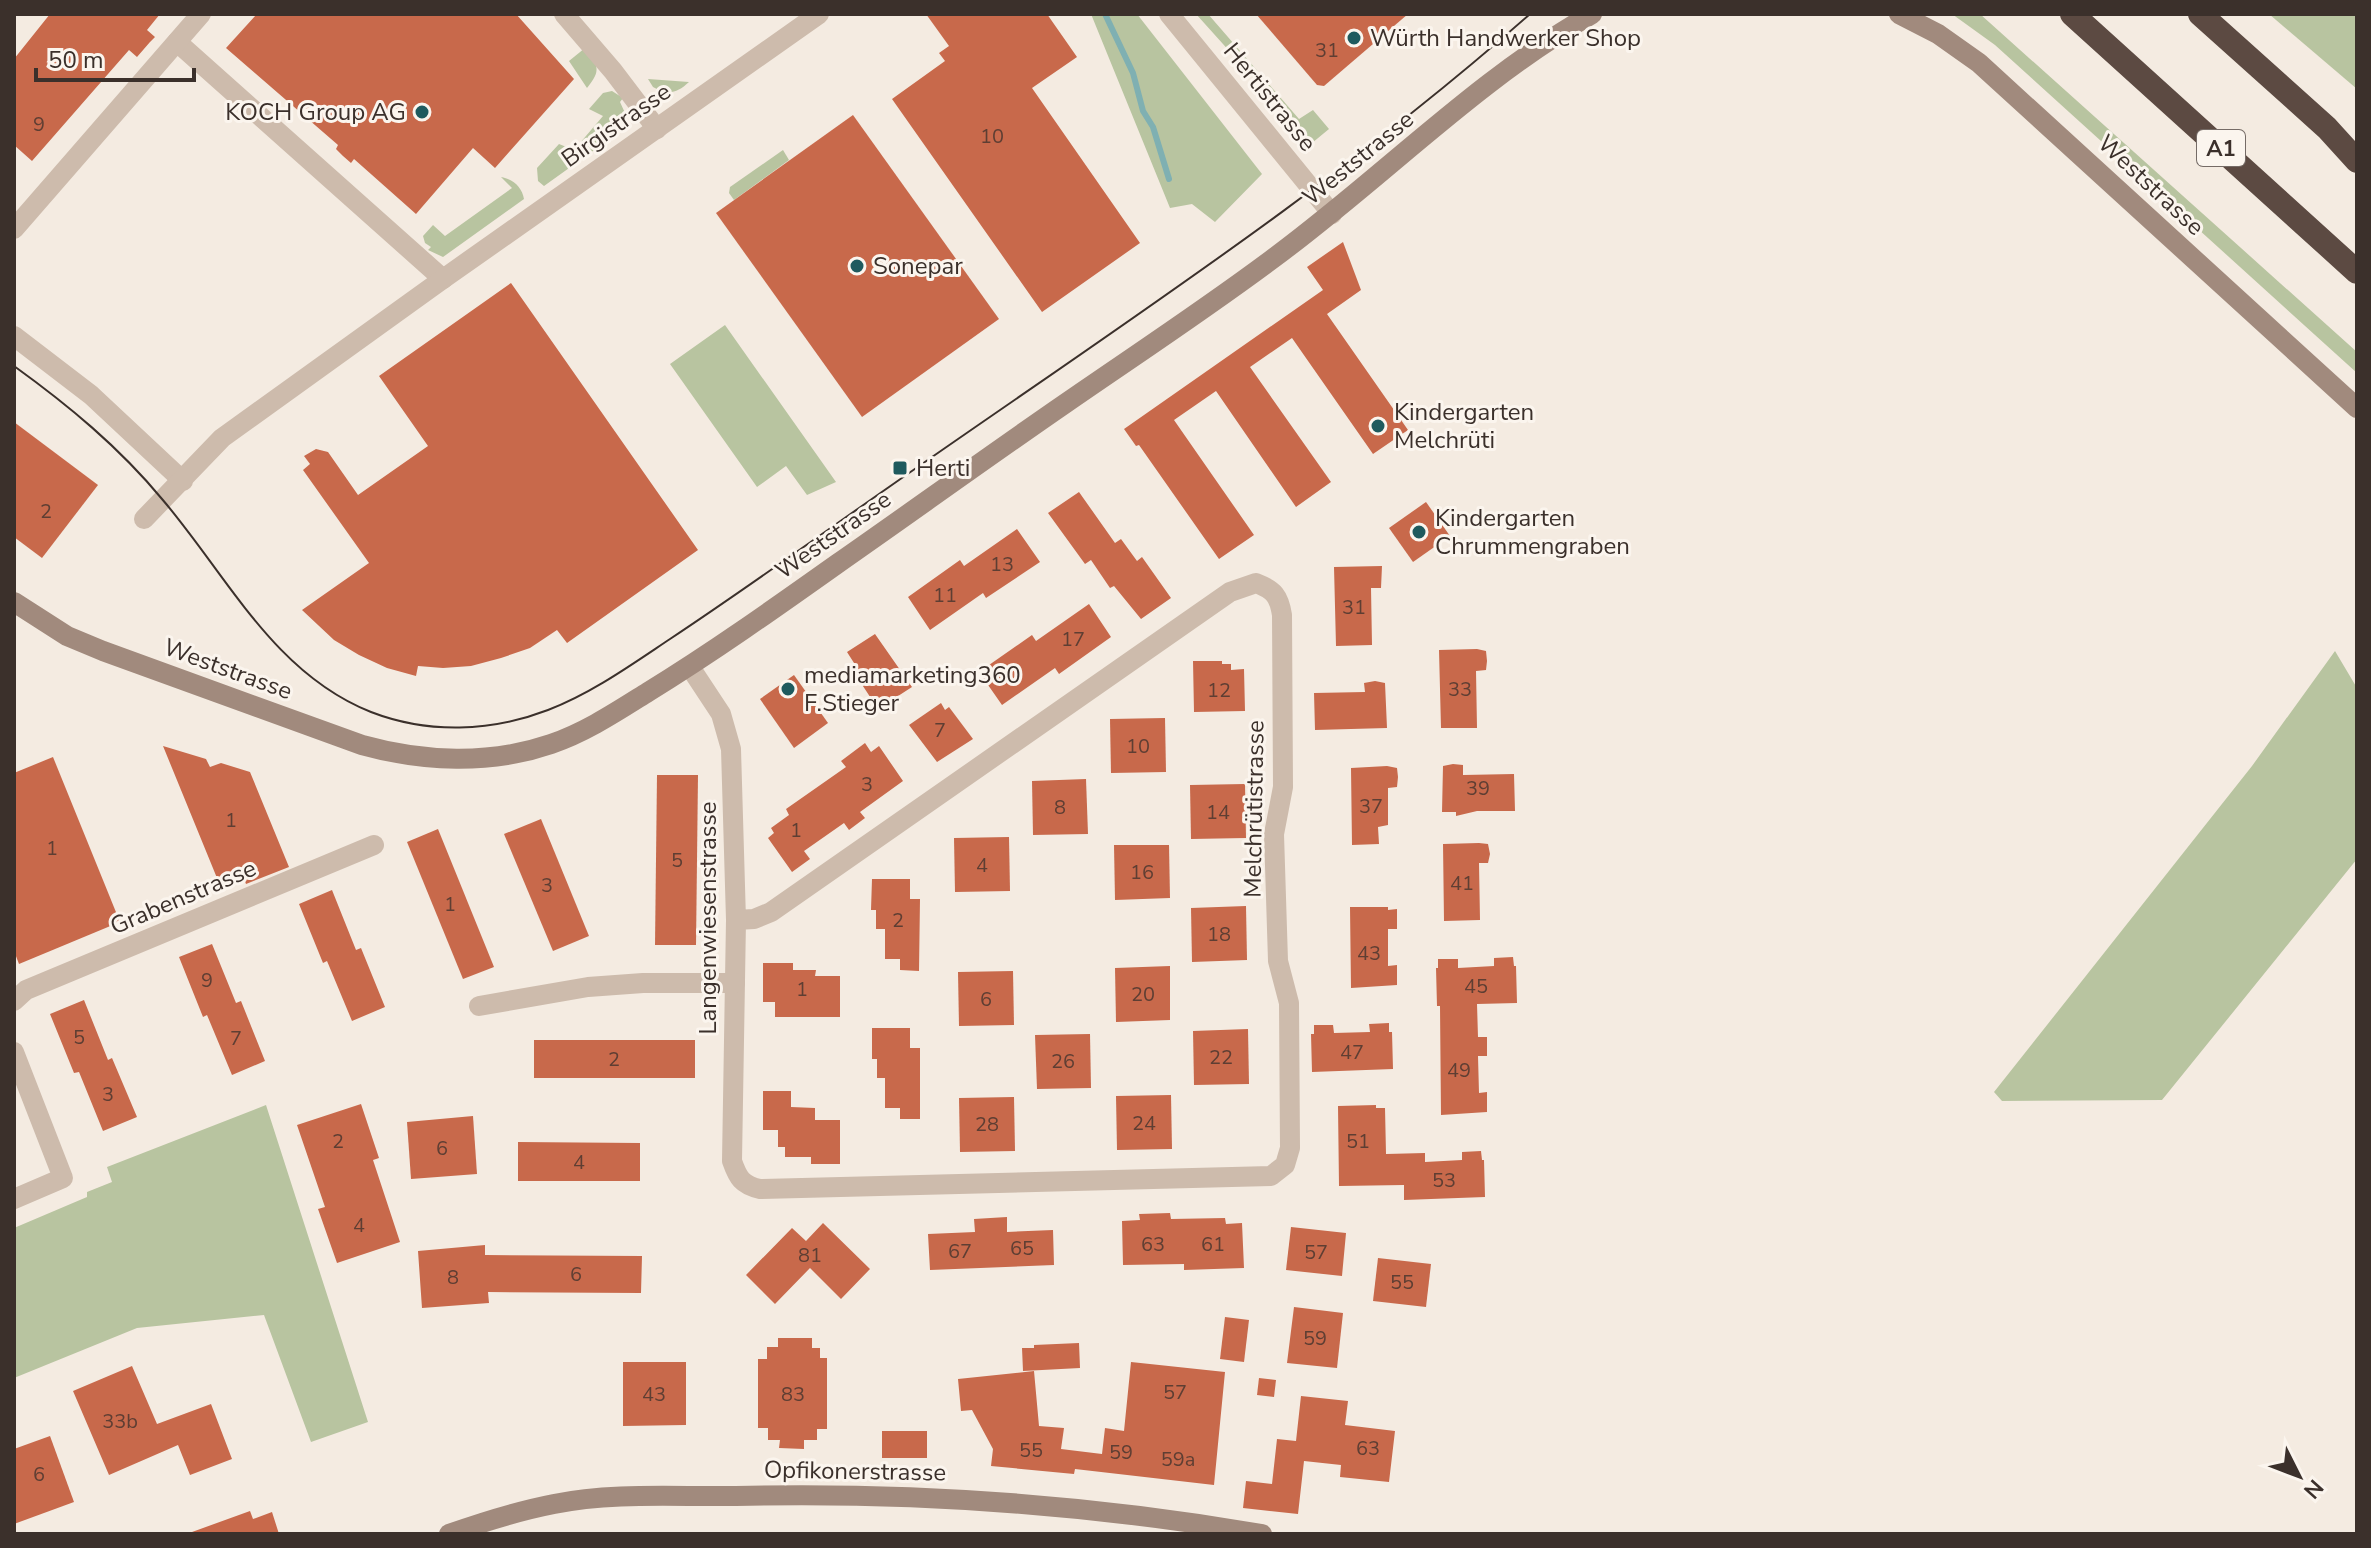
<svg xmlns="http://www.w3.org/2000/svg" width="2371" height="1548" font-family="'Nunito Sans',sans-serif">
<rect width="100%" height="100%" fill="#f4ebe1"/>
<g fill="#b8c4a0">
<polygon points="1091,14 1137,14 1262,174 1215,222 1192,204 1170,208"/>
<polygon points="1196,14 1208,14 1299,119 1313,110 1329,129 1312,143"/>
<polygon points="1952,14 1980,14 2357,352 2357,373 1995,45"/>
<polygon points="2269,14 2357,14 2357,89"/>
<path d="M585 48C598 65 602 70 587 88L569 61Z"/>
<path d="M648 79 689 82C677 93 668 96 653 87Z"/>
<polygon points="612,91 623,98 620,102 625,113 623,124 620,121 618,123 621,128 618,133 544,186 538,181 537,168 559,144 574,150 603,116 589,109 603,93"/>
<polygon points="783,150 789,160 734,200 729,193 730,187"/>
<path d="M501 177C513 179 522 187 524 199L443 257 428 250 431 247 425 243 423 236 433 225 445 236 512 188Z"/>
<polygon points="725,325 836,482 807,495 786,466 757,487 670,364"/>
<polygon points="2335,651 2357,688 2357,859 2162,1100 2002,1101 1994,1092 2252,766"/>
<polygon points="266,1105 368,1422 311,1442 264,1315 137,1328 14,1378 14,1228 87,1197 87,1192 112,1182 107,1167"/>
</g>
<g fill="none" stroke-linecap="round" stroke-linejoin="round">
<polyline stroke="#7fb0b2" stroke-width="6" points="1105,14 1133,73 1143,111 1153,127 1169,179"/>
</g>
<g fill="#c8694b">
<polygon points="50,14 160,14 147,30 155,37 150,42 137,57 129,50 32,161 14,145 14,59"/>
<polygon points="257,14 516,14 574,79 495,168 473,148 416,214 354,159 351,163 343,156 336,149 338,145 226,48"/>
<polygon points="926,14 1047,14 1077,57 1032,88 1140,243 1042,312 892,99 945,61 939,53 949,46"/>
<polygon points="1256,14 1408,14 1324,86 1317,85"/>
<polygon points="853,115 999,319 862,417 716,213"/>
<polygon points="1343,242 1361,290 1327,314 1408,430 1373,454 1292,338 1250,367 1331,482 1296,507 1216,391 1174,420 1254,535 1219,559 1139,445 1136,446 1124,429 1323,290 1307,267"/>
<polygon points="511,283 698,550 567,643 557,630 530,648 501,658 471,666 443,668 418,666 416,676 387,668 359,655 334,640 302,610 369,563 303,470 310,464 304,456 316,449 328,452 358,495 428,446 379,376"/>
<polygon points="14,422 98,485 42,558 14,537"/>
<polygon points="1079,492 1115,543 1121,539 1137,561 1142,557 1171,598 1141,619 1114,586 1110,588 1091,560 1085,564 1048,513"/>
<polygon points="1426,502 1450,536 1413,562 1389,528"/>
<polygon points="1017,529 1040,562 986,598 983,593 930,630 908,597 960,560 964,566"/>
<polygon points="1382,566 1381,588 1371,588 1372,645 1336,646 1334,567"/>
<polygon points="1089,604 1111,637 1059,674 1055,668 1002,705 979,672 1032,635 1036,641"/>
<polygon points="875,634 912,687 878,709 859,680 863,677 847,652"/>
<polygon points="1477,649 1486,651 1487,661 1486,670 1476,671 1477,728 1441,728 1439,650"/>
<polygon points="1193,661 1222,661 1222,664 1231,664 1231,670 1244,669 1245,711 1194,712"/>
<polygon points="794,675 828,723 794,748 760,699"/>
<polygon points="1375,681 1385,683 1387,728 1315,730 1314,693 1365,692 1364,683"/>
<polygon points="941,703 945,710 949,707 973,739 937,762 909,725"/>
<polygon points="1165,718 1166,772 1111,773 1110,719"/>
<polygon points="865,743 871,752 879,746 903,781 860,812 865,818 849,830 844,823 804,851 810,859 792,872 768,838 774,833 771,828 789,815 786,809 846,767 841,761"/>
<polygon points="163,746 206,759 210,767 221,763 250,772 289,867 246,884 240,868 217,878"/>
<polygon points="53,757 120,922 19,964 14,951 14,773"/>
<polygon points="1453,764 1463,765 1463,775 1514,774 1515,811 1477,811 1456,816 1456,812 1442,812 1443,766"/>
<polygon points="1387,766 1397,768 1398,777 1397,787 1388,788 1388,825 1378,827 1379,844 1352,845 1351,768"/>
<polygon points="657,775 698,775 696,945 655,945"/>
<polygon points="1086,779 1088,834 1033,835 1032,781"/>
<polygon points="1245,784 1246,838 1191,839 1190,785"/>
<polygon points="541,819 589,936 553,951 504,834"/>
<polygon points="438,829 494,967 463,979 407,842"/>
<polygon points="1009,837 1010,891 955,892 954,838"/>
<polygon points="1479,843 1488,844 1490,854 1488,863 1479,863 1480,920 1444,921 1443,844"/>
<polygon points="1114,845 1169,845 1170,898 1115,900"/>
<polygon points="872,879 910,879 910,899 920,899 919,971 900,970 900,959 885,959 885,929 876,929 876,910 871,910"/>
<polygon points="332,890 356,950 361,948 385,1007 352,1021 327,961 323,963 299,904"/>
<polygon points="1246,906 1247,960 1192,962 1191,908"/>
<polygon points="1350,907 1388,907 1388,910 1397,909 1397,929 1388,929 1388,966 1397,965 1397,985 1351,988"/>
<polygon points="212,944 236,1003 241,1001 265,1061 232,1075 207,1015 203,1017 179,957"/>
<polygon points="1513,957 1514,966 1516,966 1517,1003 1477,1004 1478,1037 1487,1037 1487,1056 1478,1056 1479,1093 1487,1092 1487,1112 1441,1115 1440,1006 1437,1006 1436,968 1438,968 1438,959 1458,959 1458,968 1494,966 1494,958"/>
<polygon points="763,963 793,963 793,970 816,970 815,976 840,976 840,1017 775,1017 775,1002 763,1002"/>
<polygon points="1170,966 1170,1020 1116,1022 1115,968"/>
<polygon points="1013,971 1014,1025 959,1026 958,972"/>
<polygon points="84,1000 108,1060 112,1058 137,1117 103,1131 79,1072 74,1073 50,1014"/>
<polygon points="1389,1023 1389,1032 1392,1032 1393,1069 1312,1072 1311,1034 1314,1034 1314,1025 1333,1025 1334,1033 1370,1032 1369,1024"/>
<polygon points="872,1028 910,1028 910,1048 920,1048 920,1119 900,1119 900,1108 885,1108 885,1078 877,1078 877,1059 872,1059"/>
<polygon points="1248,1029 1249,1084 1194,1085 1193,1031"/>
<polygon points="1090,1034 1091,1088 1037,1089 1035,1035"/>
<rect x="534" y="1040" width="161" height="38"/>
<polygon points="763,1091 791,1091 791,1107 815,1108 815,1120 840,1120 840,1164 811,1164 811,1157 785,1157 785,1147 778,1147 778,1130 763,1130"/>
<polygon points="1171,1095 1172,1149 1117,1150 1116,1096"/>
<polygon points="1014,1097 1015,1151 960,1152 959,1098"/>
<polygon points="361,1104 379,1158 373,1160 400,1242 337,1263 318,1209 325,1207 297,1125"/>
<polygon points="1376,1105 1376,1108 1385,1108 1386,1154 1425,1153 1425,1162 1462,1160 1462,1152 1481,1151 1482,1160 1484,1160 1485,1197 1404,1200 1404,1185 1339,1186 1338,1106"/>
<polygon points="473,1116 477,1174 411,1179 407,1122"/>
<polygon points="518,1142 640,1143 640,1181 518,1181"/>
<polygon points="1170,1213 1171,1219 1225,1218 1226,1224 1242,1223 1244,1268 1184,1270 1184,1264 1123,1265 1122,1221 1140,1220 1139,1214"/>
<polygon points="1007,1217 1007,1232 1053,1230 1054,1265 930,1270 928,1234 975,1232 974,1219"/>
<polygon points="823,1223 870,1269 841,1299 810,1268 775,1304 746,1275 792,1228 806,1241"/>
<polygon points="1291,1227 1346,1233 1342,1276 1286,1270"/>
<polygon points="485,1245 485,1255 642,1256 641,1293 488,1292 489,1303 422,1308 418,1251"/>
<polygon points="1378,1258 1431,1264 1426,1307 1373,1301"/>
<polygon points="1294,1307 1343,1313 1337,1368 1287,1363"/>
<polygon points="1225,1317 1249,1320 1244,1362 1220,1359"/>
<polygon points="778,1338 812,1338 812,1348 820,1348 820,1358 827,1358 827,1429 817,1429 817,1440 804,1440 804,1449 779,1448 780,1440 768,1440 768,1428 758,1428 758,1359 767,1359 767,1347 778,1347"/>
<polygon points="1079,1343 1080,1368 1023,1371 1022,1348 1034,1348 1034,1345"/>
<polygon points="623,1362 686,1362 686,1425 623,1426"/>
<polygon points="1131,1362 1225,1372 1214,1485 1075,1469 1074,1474 991,1466 993,1449 972,1410 961,1411 958,1379 1034,1371 1039,1426 1064,1428 1061,1449 1102,1454 1105,1428 1124,1431"/>
<polygon points="132,1366 157,1424 211,1404 232,1459 190,1475 178,1445 109,1475 73,1391"/>
<polygon points="1259,1378 1276,1380 1274,1397 1257,1395"/>
<polygon points="1301,1396 1348,1401 1345,1425 1395,1431 1389,1482 1340,1477 1341,1465 1304,1461 1298,1514 1243,1508 1246,1481 1272,1484 1277,1439 1296,1441"/>
<rect x="882" y="1431" width="45" height="27"/>
<polygon points="50,1436 74,1502 14,1524 14,1449"/>
<polygon points="250,1511 253,1519 272,1512 279,1534 192,1534 192,1532"/>
</g>
<g fill="none" stroke-linecap="round" stroke-linejoin="round">
<g stroke="#cdbbac" stroke-width="20">
<polyline points="564,14 613,71 657,129"/>
<polyline points="1169,14 1332,214"/>
<polyline points="177,42 443,279"/>
<polyline points="14,229 201,14"/>
<polyline points="14,336 91,395 183,481"/>
<polyline points="144,519 222,438 443,279 819,14"/>
<path d="M690 667 721 714 731 749 736 920 732 1161C738 1178 742 1185 760 1189L1271 1176 1285 1165 1290 1148 1289 1003 1278 961 1274 834 1283 787 1282 615C1279 596 1274 590 1256 583L1230 592 771 912 754 919 736 920"/>
<polyline points="14,1001 26,990 374,845"/>
<polyline points="479,1006 588,987 643,983 735,983"/>
<polyline points="14,1052 63,1178 14,1199"/>
</g>
<g stroke="#a18a7d" stroke-width="20">
<polyline points="1899,14 1938,34 1979,63 2357,408"/>
<path d="M14 602 67 636 103 651 362 745C423 762 490 765 551 744 586 732 616 712 648 692 713 652 775 608 837 564 913 511 989 456 1066 403 1134 356 1204 310 1271 260 1379 181 1476 80 1592 14"/>
<path d="M449 1534C483 1522 518 1511 554 1504 613 1492 676 1497 736 1496 912 1492 1088 1504 1262 1534"/>
</g>
<g stroke="#5c4a42" stroke-width="24">
<polyline points="2072,14 2357,272"/>
<polyline points="2200,14 2327,128 2357,161"/>
</g>
<path stroke="#3b302b" stroke-width="2" d="M14 366C68 405 119 447 162 499 227 575 273 673 371 712 428 734 491 732 548 710 592 693 631 665 670 639 744 590 816 538 889 487 1106 335 1331 190 1530 14"/>
</g>
<g fill="#1f5a5e" stroke="#fbf5ee" stroke-width="3">
<circle cx="1354" cy="38" r="8"/>
<circle cx="422" cy="112" r="8"/>
<circle cx="857" cy="266" r="8"/>
<circle cx="1378" cy="426" r="8"/>
<rect x="892" y="460" width="16" height="16" rx="4"/>
<circle cx="1419" cy="532" r="8"/>
<circle cx="788" cy="689" r="8"/>
</g>
<g text-anchor="middle" stroke-width="6" stroke-linejoin="round" paint-order="stroke">
<g font-size="20" fill="#5e3e33">
<text x="1327" y="57">31</text>
<text x="39" y="131">9</text>
<text x="992" y="143">10</text>
<text x="46" y="518">2</text>
<text x="1002" y="571">13</text>
<text x="945" y="602">11</text>
<text x="1354" y="614">31</text>
<text x="1073" y="646">17</text>
<text x="1460" y="696">33</text>
<text x="1219" y="697">12</text>
<text x="940" y="737">7</text>
<text x="1138" y="753">10</text>
<text x="867" y="791">3</text>
<text x="1478" y="795">39</text>
<text x="1371" y="813">37</text>
<text x="1060" y="814">8</text>
<text x="1218" y="819">14</text>
<text x="231" y="827">1</text>
<text x="796" y="837">1</text>
<text x="52" y="855">1</text>
<text x="677" y="867">5</text>
<text x="982" y="872">4</text>
<text x="1142" y="879">16</text>
<text x="1462" y="890">41</text>
<text x="547" y="892">3</text>
<text x="450" y="911">1</text>
<text x="898" y="927">2</text>
<text x="1219" y="941">18</text>
<text x="1369" y="960">43</text>
<text x="207" y="987">9</text>
<text x="1476" y="993">45</text>
<text x="802" y="996">1</text>
<text x="1143" y="1001">20</text>
<text x="986" y="1006">6</text>
<text x="79" y="1044">5</text>
<text x="236" y="1045">7</text>
<text x="1352" y="1059">47</text>
<text x="1221" y="1064">22</text>
<text x="614" y="1066">2</text>
<text x="1063" y="1068">26</text>
<text x="1459" y="1077">49</text>
<text x="108" y="1101">3</text>
<text x="1144" y="1130">24</text>
<text x="987" y="1131">28</text>
<text x="338" y="1148">2</text>
<text x="1358" y="1148">51</text>
<text x="442" y="1155">6</text>
<text x="579" y="1169">4</text>
<text x="1444" y="1187">53</text>
<text x="359" y="1232">4</text>
<text x="1153" y="1251">63</text>
<text x="1213" y="1251">61</text>
<text x="1022" y="1255">65</text>
<text x="960" y="1258">67</text>
<text x="1316" y="1259">57</text>
<text x="810" y="1262">81</text>
<text x="576" y="1281">6</text>
<text x="453" y="1284">8</text>
<text x="1402" y="1289">55</text>
<text x="1315" y="1345">59</text>
<text x="1175" y="1399">57</text>
<text x="654" y="1401">43</text>
<text x="793" y="1401">83</text>
<text x="120" y="1428">33b</text>
<text x="1368" y="1455">63</text>
<text x="1031" y="1457">55</text>
<text x="1121" y="1459">59</text>
<text x="1178" y="1466">59a</text>
<text x="39" y="1481">6</text>
</g>
<rect fill="#fbf5ee" stroke="#756b66" stroke-width="2" x="2197" y="130" width="48" height="36" rx="6"/>
<g font-size="22" font-weight="bold" fill="#3b302b">
<text x="2221" y="156">A1</text>
</g>
<g font-size="24" fill="#3b302b" stroke="#fbf5ee" text-anchor="start">
<text x="1370" y="46">Würth Handwerker Shop</text>
<text x="406" y="120" text-anchor="end">KOCH Group AG</text>
<text x="873" y="274">Sonepar</text>
<text x="1394" y="420">Kindergarten<tspan x="1394" dy="28">Melchrüti</tspan></text>
<text x="916" y="476">Herti</text>
<text x="1435" y="526">Kindergarten<tspan x="1435" dy="28">Chrummengraben</tspan></text>
<text x="804" y="683">mediamarketing360<tspan x="804" dy="28">F.Stieger</tspan></text>
</g>
<g font-size="24" fill="#3b302b" stroke="#fbf5ee">
<text transform="translate(1270 97) rotate(51)" y="8">Hertistrasse</text>
<text transform="translate(616 125) rotate(-35)" y="8">Birgistrasse</text>
<text transform="translate(1358 158) rotate(-39)" y="8">Weststrasse</text>
<text transform="translate(2151 185) rotate(43)" y="8">Weststrasse</text>
<text transform="translate(833 535) rotate(-35)" y="8">Weststrasse</text>
<text transform="translate(228 669) rotate(20)" y="8">Weststrasse</text>
<text transform="translate(1254 809) rotate(-89)" y="8">Melchrütistrasse</text>
<text transform="translate(183 897) rotate(-23)" y="8">Grabenstrasse</text>
<text transform="translate(708 918) rotate(-90)" y="8">Langenwiesenstrasse</text>
<text transform="translate(855 1471) rotate(1)" y="8">Opfikonerstrasse</text>
</g>
</g>
<rect width="2371" height="1548" fill="none" stroke="#3b302b" stroke-width="32"/>
<g transform="translate(2299 1476) rotate(132)" stroke="#fbf5ee" stroke-width="6" paint-order="stroke">
<path d="M0-6L14 30L0 20L-14 30Z" fill="#3b302b"/>
<text y="-12" font-size="22" font-weight="bold" text-anchor="middle" fill="#3b302b">N</text>
</g>
<path d="M36 68v12h158v-12" fill="none" stroke="#3b302b" stroke-width="4"/>
<text x="48" y="68" font-size="24" fill="#3b302b" stroke="#fbf5ee" stroke-width="6" paint-order="stroke">50 m</text>
</svg>
